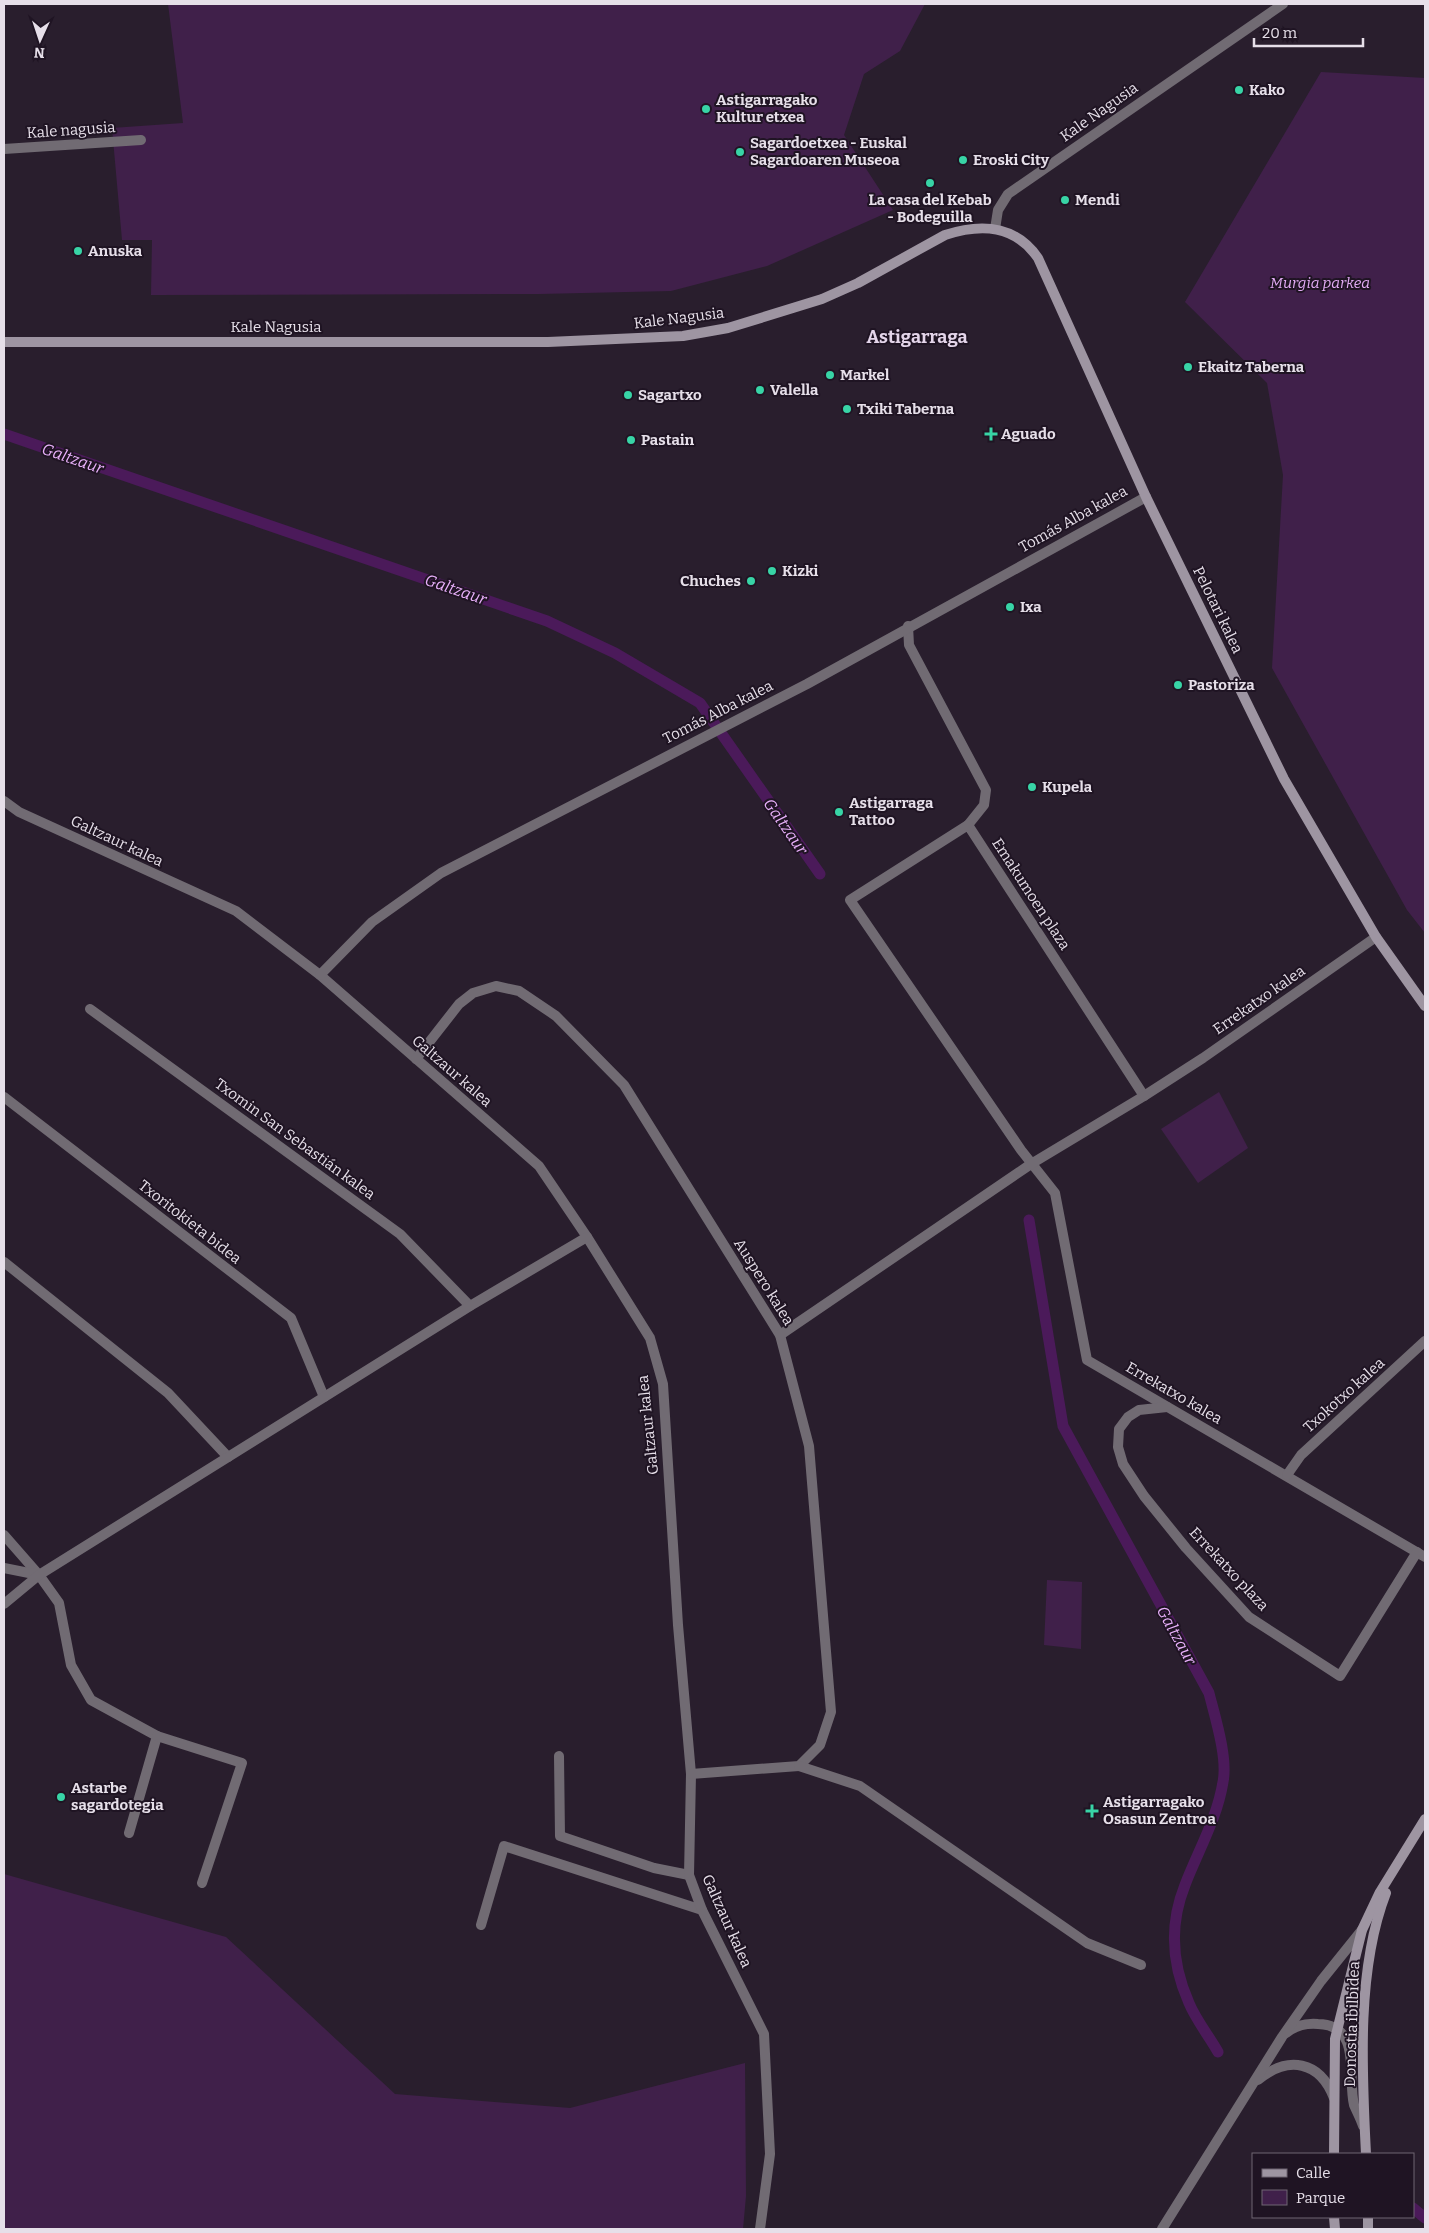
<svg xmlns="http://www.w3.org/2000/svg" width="1429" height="2233" font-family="Bitter,serif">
<rect width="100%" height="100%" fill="#291e2d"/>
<g fill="#40204a">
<polygon points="168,4 925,4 900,51 864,74 844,135 893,210 767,266 671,291 539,294 151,295 152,240 122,240 112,128 183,123"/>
<polygon points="1321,72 1425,78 1425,933 1407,910 1272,668 1283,475 1267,383 1185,302"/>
<polygon points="1219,1092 1248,1148 1198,1183 1161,1129"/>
<polygon points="1047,1580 1082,1582 1081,1649 1044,1645"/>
<polygon points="4,1874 226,1937 395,2094 570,2108 745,2063 746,2196 743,2229 4,2229"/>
</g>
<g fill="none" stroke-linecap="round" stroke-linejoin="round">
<g stroke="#4b1a5a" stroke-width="11">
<polyline points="4,434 547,621 615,653 700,703 820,874"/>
<path d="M1029 1220 1063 1426 1209 1693C1215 1717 1228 1758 1223 1782 1217 1819 1198 1851 1185 1885 1169 1925 1172 1965 1189 2003 1196 2020 1209 2036 1218 2052"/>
<polyline points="1413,2208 1425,2218"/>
</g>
<g stroke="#716b73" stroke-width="10">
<polyline points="39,1575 59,1603 71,1665 91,1700 157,1736 129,1833"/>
<polyline points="157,1736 242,1763 202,1883"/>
<polyline points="559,1756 560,1836 654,1868 689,1875"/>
<polyline points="481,1925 504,1846 702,1910"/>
</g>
<g stroke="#716b73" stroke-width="10">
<polyline points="4,149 141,140"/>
<polyline points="995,229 998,210 1008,194 1283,4"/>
<polyline points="908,626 909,645 986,790 984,805 968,825"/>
<polyline points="4,801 19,812 236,911 320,975 539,1166 587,1237 650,1338 663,1384 678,1625 691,1774 689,1875 702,1910 764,2034 770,2154 760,2229"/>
<polyline points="320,975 372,922 441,873 807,684 1146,497"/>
<polyline points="90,1009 400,1234 470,1306"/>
<polyline points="416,1059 459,1004 473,993 496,986 519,991 556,1016 624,1085 780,1335 809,1446 831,1712 820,1745 799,1766 691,1774"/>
<polyline points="1144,1096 968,825 850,900 1021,1150 1055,1193 1087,1360 1425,1557"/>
<polyline points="4,1097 291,1318 324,1397"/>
<polyline points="4,1262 168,1393 228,1457"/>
<polyline points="780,1335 1031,1164 1144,1096 1203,1058 1376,937"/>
<polyline points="1167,1407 1139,1410 1128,1417 1119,1429 1118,1447 1123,1464 1144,1496 1186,1548 1249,1617 1340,1676 1417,1552"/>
<polyline points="1287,1475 1301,1455 1425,1341"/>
<polyline points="4,1535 39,1575"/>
<polyline points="4,1568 39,1575"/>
<polyline points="4,1604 39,1575 470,1306 587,1237"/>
<polyline points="799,1766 860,1786 1087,1943 1141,1965"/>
<path d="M1286 2033C1296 2025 1306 2023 1318 2024 1363 2025 1347 2078 1354 2105 1357 2112 1361 2119 1363 2126"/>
<path d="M1258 2080C1288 2055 1320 2061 1334 2098"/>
<polyline points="1162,2229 1282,2037 1321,1981 1362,1930"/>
</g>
<g stroke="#9e95a2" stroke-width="10">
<path d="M4 342H548L683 336 728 328 822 299 858 283 945 235C982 223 1015 225 1038 258L1146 497 1284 779 1376 937 1425 1006"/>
<polyline points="1334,2154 1335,2039 1362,1930 1380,1892 1425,1819"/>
<path d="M1366 2154C1362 2073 1356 1970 1386 1893"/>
<polyline points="1334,2217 1335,2229"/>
<polyline points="1368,2217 1368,2229"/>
</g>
</g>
<g fill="#38d4a6" stroke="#1f1423" stroke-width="2">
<circle cx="1239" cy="90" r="5"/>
<circle cx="706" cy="109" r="5"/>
<circle cx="740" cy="152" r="5"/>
<circle cx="963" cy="160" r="5"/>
<circle cx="930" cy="183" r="5"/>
<circle cx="1065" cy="200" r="5"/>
<circle cx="78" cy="251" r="5"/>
<circle cx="1188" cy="367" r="5"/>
<circle cx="830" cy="375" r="5"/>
<circle cx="760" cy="390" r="5"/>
<circle cx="628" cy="395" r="5"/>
<circle cx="847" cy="409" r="5"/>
<path d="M988.5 426.5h5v5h5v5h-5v5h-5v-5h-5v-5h5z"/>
<circle cx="631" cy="440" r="5"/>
<circle cx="772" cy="571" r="5"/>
<circle cx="751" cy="581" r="5"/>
<circle cx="1010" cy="607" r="5"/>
<circle cx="1178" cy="685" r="5"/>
<circle cx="1032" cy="787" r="5"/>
<circle cx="839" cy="812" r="5"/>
<circle cx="61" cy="1797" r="5"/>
<path d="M1089.5 1803.5h5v5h5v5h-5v5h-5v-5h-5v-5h5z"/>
</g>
<g text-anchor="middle" stroke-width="4" stroke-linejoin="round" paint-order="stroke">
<g font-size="15" font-weight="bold" fill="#e6dfe9" stroke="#1f1423" text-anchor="start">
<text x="1249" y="95">Kako</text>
<text x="716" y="105">Astigarragako<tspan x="716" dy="17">Kultur etxea</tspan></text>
<text x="750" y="148">Sagardoetxea - Euskal<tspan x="750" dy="17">Sagardoaren Museoa</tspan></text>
<text x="973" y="165">Eroski City</text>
<text x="930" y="205" text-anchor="middle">La casa del Kebab<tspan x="930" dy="17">- Bodeguilla</tspan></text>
<text x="1075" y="205">Mendi</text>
<text x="88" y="256">Anuska</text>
<text x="1198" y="372">Ekaitz Taberna</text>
<text x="840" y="380">Markel</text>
<text x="770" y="395">Valella</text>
<text x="638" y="400">Sagartxo</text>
<text x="857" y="414">Txiki Taberna</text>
<text x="1001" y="439">Aguado</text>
<text x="641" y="445">Pastain</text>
<text x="782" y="576">Kizki</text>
<text x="741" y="586" text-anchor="end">Chuches</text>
<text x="1020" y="612">Ixa</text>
<text x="1188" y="690">Pastoriza</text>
<text x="1042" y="792">Kupela</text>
<text x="849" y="808">Astigarraga<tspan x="849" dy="17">Tattoo</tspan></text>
<text x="71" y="1793">Astarbe<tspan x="71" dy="17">sagardotegia</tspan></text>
<text x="1103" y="1807">Astigarragako<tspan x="1103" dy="17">Osasun Zentroa</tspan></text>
</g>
<g font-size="15" fill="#e6dfe9" stroke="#1f1423">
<text transform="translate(1099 112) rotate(-35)" y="5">Kale Nagusia</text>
<text transform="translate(71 130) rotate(-4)" y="5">Kale nagusia</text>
<text transform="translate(679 318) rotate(-7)" y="5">Kale Nagusia</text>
<text x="276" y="332">Kale Nagusia</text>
<text transform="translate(1073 519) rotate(-29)" y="5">Tomás Alba kalea</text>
<text transform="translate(1218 610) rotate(64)" y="5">Pelotari kalea</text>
<text transform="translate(718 712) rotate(-27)" y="5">Tomás Alba kalea</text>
<text transform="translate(117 841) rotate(25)" y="5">Galtzaur kalea</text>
<text transform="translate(1031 894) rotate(57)" y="5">Emakumoen plaza</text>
<text transform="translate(1259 1000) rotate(-35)" y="5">Errekatxo kalea</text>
<text transform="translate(452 1071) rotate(41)" y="5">Galtzaur kalea</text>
<text transform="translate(295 1139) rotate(36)" y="5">Txomin San Sebastián kalea</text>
<text transform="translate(190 1222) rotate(38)" y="5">Txoritokieta bidea</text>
<text transform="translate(764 1282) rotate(58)" y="5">Auspero kalea</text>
<text transform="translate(1174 1393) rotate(30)" y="5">Errekatxo kalea</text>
<text transform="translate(1344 1395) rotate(-42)" y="5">Txokotxo kalea</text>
<text transform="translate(648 1425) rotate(-96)" y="5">Galtzaur kalea</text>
<text transform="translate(1229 1569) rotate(47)" y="5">Errekatxo plaza</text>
<text transform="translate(727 1921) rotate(66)" y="5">Galtzaur kalea</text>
<text transform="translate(1352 2024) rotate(-88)" y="5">Donostia ibilbidea</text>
</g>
<g font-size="15" font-style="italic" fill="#e1aaf3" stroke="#1f1423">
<text x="1320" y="288">Murgia parkea</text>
</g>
<g font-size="16" font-style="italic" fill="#e9b1fb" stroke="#1f1423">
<text transform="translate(73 458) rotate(19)" y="6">Galtzaur</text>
<text transform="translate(456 589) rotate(19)" y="6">Galtzaur</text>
<text transform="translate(786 826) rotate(55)" y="6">Galtzaur</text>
<text transform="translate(1177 1635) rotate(61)" y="6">Galtzaur</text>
</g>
<g font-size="18" font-weight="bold" fill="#e4d5ea" stroke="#1f1423">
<text x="917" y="343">Astigarraga</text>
</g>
</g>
<rect width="1429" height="2233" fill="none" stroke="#e6dfe9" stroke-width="10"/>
<rect x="1252" y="2153" width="162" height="65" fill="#1f1423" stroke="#6f6572"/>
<rect x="1262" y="2169" width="25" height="8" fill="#9e95a2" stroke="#6f6572"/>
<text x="1296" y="2178" font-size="15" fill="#e6dfe9">Calle</text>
<rect x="1262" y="2190" width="25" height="15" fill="#40204a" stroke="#6f6572"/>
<text x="1296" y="2203" font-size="15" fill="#e6dfe9">Parque</text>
<g transform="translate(40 40) rotate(183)" stroke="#1f1423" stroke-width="4" paint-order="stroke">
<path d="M0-4L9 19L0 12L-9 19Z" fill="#e6dfe9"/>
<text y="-8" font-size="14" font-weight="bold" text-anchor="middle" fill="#e6dfe9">N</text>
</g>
<path d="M1254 38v8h109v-8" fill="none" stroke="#e6dfe9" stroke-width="2.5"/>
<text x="1262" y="38" font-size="15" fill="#e6dfe9" stroke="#1f1423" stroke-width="4" paint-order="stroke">20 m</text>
</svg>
